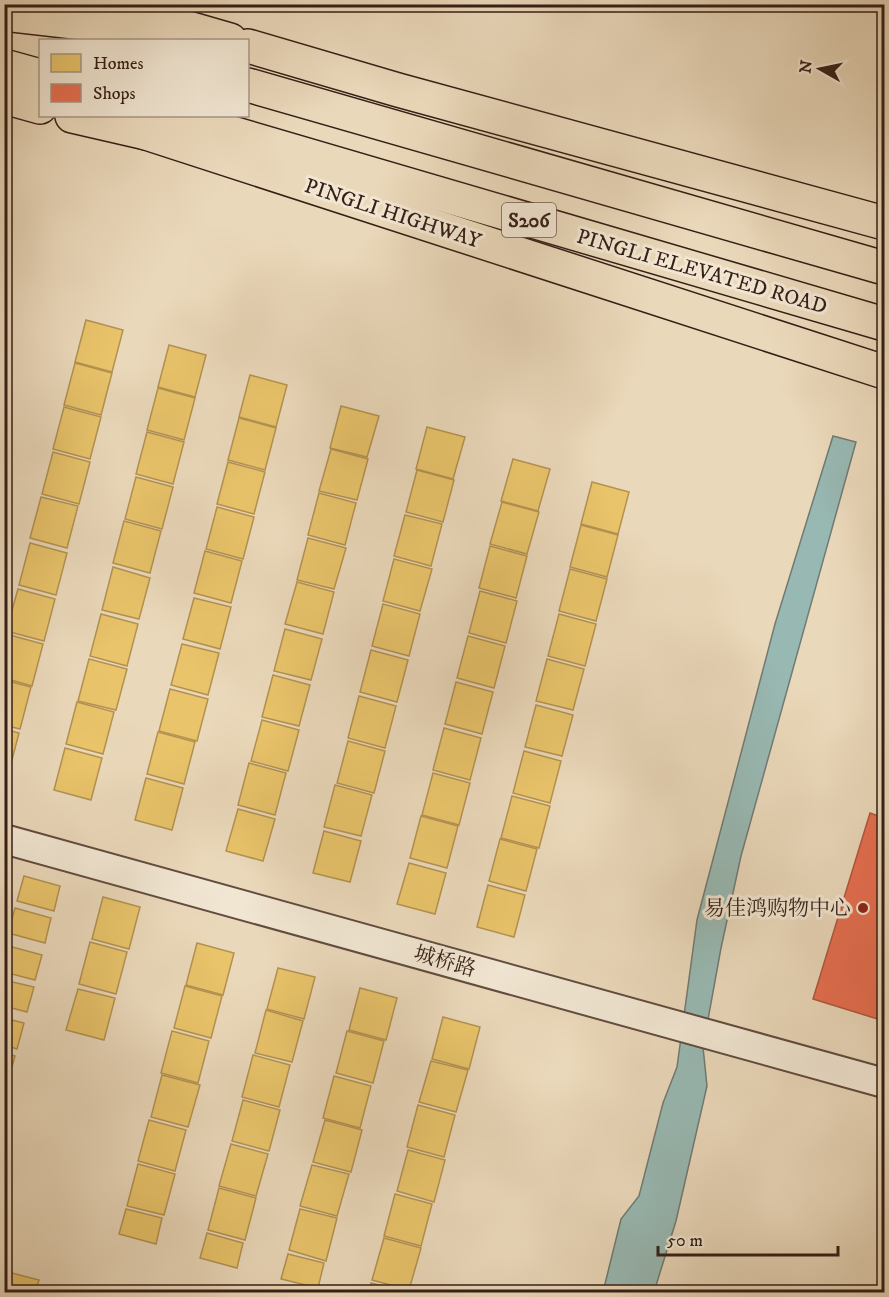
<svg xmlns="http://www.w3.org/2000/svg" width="889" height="1297" font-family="'IM FELL DW Pica','Noto Serif SC',serif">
<rect width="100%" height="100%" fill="#ead8ba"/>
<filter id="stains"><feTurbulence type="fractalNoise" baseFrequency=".00333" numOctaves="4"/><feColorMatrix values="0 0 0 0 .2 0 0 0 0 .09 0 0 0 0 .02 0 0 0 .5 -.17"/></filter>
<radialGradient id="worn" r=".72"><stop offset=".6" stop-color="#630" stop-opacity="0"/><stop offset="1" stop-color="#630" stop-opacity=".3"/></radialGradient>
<polygon fill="#98b9b3" stroke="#707b74" stroke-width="1.5" points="833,436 856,442 741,856 721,948 703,1047 707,1086 676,1221 654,1292 603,1292 621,1219 639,1196 663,1103 677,1067 697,920 775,624"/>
<g fill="#e9c46a" stroke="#b39251" stroke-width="1.5">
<polygon points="86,320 123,330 112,372 75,362"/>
<polygon points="169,345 206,355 195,397 158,387"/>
<polygon points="75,363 112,373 101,415 64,405"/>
<polygon points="250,375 287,385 276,427 239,417"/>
<polygon points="158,388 195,398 184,440 147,430"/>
<polygon points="341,406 379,416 367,457 330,448"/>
<polygon points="64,407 101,417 90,459 53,449"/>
<polygon points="239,418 276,428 265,470 228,460"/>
<polygon points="427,427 465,437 453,479 416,469"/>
<polygon points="147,432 184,442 173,484 136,474"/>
<polygon points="331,449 368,459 357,500 319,491"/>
<polygon points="53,452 90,462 79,504 42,494"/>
<polygon points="513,459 550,469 538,511 501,501"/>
<polygon points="228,462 265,472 254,514 217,504"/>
<polygon points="417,470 454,480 443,522 406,512"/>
<polygon points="136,477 173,487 162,529 125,519"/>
<polygon points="592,482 629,492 618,534 581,524"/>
<polygon points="319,493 356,503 345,545 308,535"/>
<polygon points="41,497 78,506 67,548 30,538"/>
<polygon points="502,502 539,512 527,554 490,544"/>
<polygon points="217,507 254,517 243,559 206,549"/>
<polygon points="405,515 442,524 431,566 394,556"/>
<polygon points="124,521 161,531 150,573 113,563"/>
<polygon points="581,525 618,535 607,577 570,567"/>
<polygon points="308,538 346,548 334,589 297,580"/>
<polygon points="30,543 67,553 56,595 19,585"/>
<polygon points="490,546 527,556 516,598 479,588"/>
<polygon points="205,551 242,561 231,603 194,593"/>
<polygon points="394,559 432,569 420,611 383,601"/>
<polygon points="113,567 150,578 139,619 102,610"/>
<polygon points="570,569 607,579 596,621 559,611"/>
<polygon points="297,582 334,592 323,634 285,624"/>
<polygon points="18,589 55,599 44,641 6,631"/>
<polygon points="480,591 517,601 506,643 469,633"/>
<polygon points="194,598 231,607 220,649 183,639"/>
<polygon points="383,604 420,614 409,656 372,646"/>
<polygon points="101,614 138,624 127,666 90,656"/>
<polygon points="559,614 596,624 585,666 548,656"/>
<polygon points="285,629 322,639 311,680 274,671"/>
<polygon points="6,634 43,644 32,686 4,678 4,641"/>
<polygon points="468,636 505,646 494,688 457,678"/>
<polygon points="182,644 219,653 208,695 171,685"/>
<polygon points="371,650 408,660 397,702 360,692"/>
<polygon points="89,659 127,669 116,710 78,701"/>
<polygon points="547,659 584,669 573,710 536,701"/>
<polygon points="273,675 310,685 299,726 262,717"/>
<polygon points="4,680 31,687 20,729 4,725"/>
<polygon points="456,682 493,692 482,734 445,724"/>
<polygon points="170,689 208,699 197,741 159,731"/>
<polygon points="359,696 396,706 385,748 348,738"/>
<polygon points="77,702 114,712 103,754 66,744"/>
<polygon points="536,705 573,715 562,756 525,747"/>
<polygon points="262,720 299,730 288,771 251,761"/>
<polygon points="444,728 481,738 470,780 433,770"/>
<polygon points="4,729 19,733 8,775 4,774"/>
<polygon points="158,732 195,742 184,784 147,774"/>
<polygon points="348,741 385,751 374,793 337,783"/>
<polygon points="65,748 102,758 91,800 54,790"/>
<polygon points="524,751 561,761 550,803 513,793"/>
<polygon points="249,763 286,773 275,815 238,805"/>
<polygon points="433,773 470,783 459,825 422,815"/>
<polygon points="146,778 183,788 172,830 135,820"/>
<polygon points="335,785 372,795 361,836 324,827"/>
<polygon points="512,796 550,806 539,848 501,838"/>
<polygon points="238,809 275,819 263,861 226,851"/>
<polygon points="421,816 458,826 447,868 410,858"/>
<polygon points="324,831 361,841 350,882 313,873"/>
<polygon points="500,839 537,849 526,891 489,881"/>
<polygon points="409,863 446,873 435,914 397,904"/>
<polygon points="24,876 60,886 54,911 17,901"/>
<polygon points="488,885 525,895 514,937 477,927"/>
<polygon points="103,897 140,907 129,949 92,939"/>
<polygon points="15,908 51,918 45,943 8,933"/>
<polygon points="90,942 127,952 116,994 79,984"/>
<polygon points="197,943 234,953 223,995 186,985"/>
<polygon points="5,945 42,955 35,980 4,972"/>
<polygon points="278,968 315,977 304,1019 267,1009"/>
<polygon points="4,980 34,987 27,1012 4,1006"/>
<polygon points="185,986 222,996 211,1038 174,1028"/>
<polygon points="360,988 397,998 386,1040 349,1030"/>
<polygon points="78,989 115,998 104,1040 66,1030"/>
<polygon points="266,1010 303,1021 292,1062 255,1053"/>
<polygon points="443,1017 480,1027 469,1069 432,1059"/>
<polygon points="4,1018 24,1023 17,1049 4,1045"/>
<polygon points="172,1031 209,1041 198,1083 161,1073"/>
<polygon points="347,1031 384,1041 373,1083 336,1073"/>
<polygon points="4,1053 15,1056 8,1081 4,1080"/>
<polygon points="253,1055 290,1065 279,1107 242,1097"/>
<polygon points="431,1061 468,1070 456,1112 419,1102"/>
<polygon points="162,1075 200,1085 188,1127 151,1117"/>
<polygon points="334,1076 371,1086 360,1128 323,1118"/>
<polygon points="243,1100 280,1110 269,1151 232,1141"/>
<polygon points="418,1105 455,1115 444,1157 407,1147"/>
<polygon points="149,1120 186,1130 175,1171 138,1161"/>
<polygon points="325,1120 362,1130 351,1172 313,1162"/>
<polygon points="231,1144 268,1154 256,1196 219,1186"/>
<polygon points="408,1150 445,1160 434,1202 397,1191"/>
<polygon points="138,1164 175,1174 164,1215 127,1206"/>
<polygon points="312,1165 349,1174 337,1216 300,1206"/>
<polygon points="219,1188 256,1198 245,1240 208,1230"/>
<polygon points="395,1194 432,1204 421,1246 384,1236"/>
<polygon points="126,1209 162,1218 156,1244 119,1234"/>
<polygon points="300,1209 337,1218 326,1261 289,1250"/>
<polygon points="207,1233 243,1243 237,1268 200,1258"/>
<polygon points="384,1238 421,1248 409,1290 372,1280"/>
<polygon points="288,1254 324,1263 318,1288 281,1279"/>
<polygon points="4,1271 39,1280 35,1292 4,1292"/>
<polygon points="371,1283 408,1292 369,1292"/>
</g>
<polygon fill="#e76f51" stroke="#b2573f" stroke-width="1.5" points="870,813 884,818 884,1021 813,999"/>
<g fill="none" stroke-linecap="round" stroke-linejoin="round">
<g stroke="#624c3f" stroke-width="32">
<polyline id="street" points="4,839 884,1083"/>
</g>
<g stroke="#351e16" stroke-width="36">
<g id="primary">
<polyline points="173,40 178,25 230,40"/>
<polyline points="248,46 398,90 884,223"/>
<polyline points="151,116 146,133 884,372"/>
</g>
</g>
<g stroke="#351e16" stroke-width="36">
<g id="highway">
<polyline points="4,14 109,26 178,25"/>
<polyline points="4,66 40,76"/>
<polyline points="248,85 884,268"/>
<polyline points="4,97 40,107"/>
<polyline points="72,116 146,133"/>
<polyline points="174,116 884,324"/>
</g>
</g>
<use href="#street" stroke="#f1e6d2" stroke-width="28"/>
<use href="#primary" stroke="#ead8ba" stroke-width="33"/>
<use href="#highway" stroke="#ead8ba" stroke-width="33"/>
</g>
<circle fill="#8f2418" stroke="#f1e6d2" stroke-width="2" cx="863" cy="908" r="6"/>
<g text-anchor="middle" stroke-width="6" stroke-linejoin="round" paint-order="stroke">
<rect fill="#f1e6d2" stroke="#6d5a4e" stroke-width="1.5" x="502" y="203" width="54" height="34" rx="4.5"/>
<g font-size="20" font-weight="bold" fill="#351e16">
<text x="529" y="227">S206</text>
</g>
<g font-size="21" fill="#351e16" stroke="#f1e6d2">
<text transform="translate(393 213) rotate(18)" y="7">PINGLI HIGHWAY</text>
<text transform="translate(702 271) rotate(16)" y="7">PINGLI ELEVATED ROAD</text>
<text transform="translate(445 961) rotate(16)" y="7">城桥路</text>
</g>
<g font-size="21" fill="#351e16" stroke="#f1e6d2" text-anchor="end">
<text x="851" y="915">易佳鸿购物中心</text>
</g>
</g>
<rect width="889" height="1297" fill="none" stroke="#ead8ba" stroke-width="24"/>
<rect x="6" y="6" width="877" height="1285" fill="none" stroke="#351e16" stroke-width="3"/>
<rect x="12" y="12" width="865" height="1273" fill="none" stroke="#351e16" stroke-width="1.5"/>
<rect x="39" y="39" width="210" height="78" fill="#f1e6d2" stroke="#a69687" stroke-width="1.5"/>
<rect x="51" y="54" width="30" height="18" fill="#e9c46a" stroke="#a69687" stroke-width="1.5"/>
<text x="93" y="69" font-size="18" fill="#351e16">Homes</text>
<rect x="51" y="84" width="30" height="18" fill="#e76f51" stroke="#a69687" stroke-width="1.5"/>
<text x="93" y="99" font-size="18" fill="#351e16">Shops</text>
<g transform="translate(820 69) rotate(279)" stroke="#f1e6d2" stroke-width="4.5" paint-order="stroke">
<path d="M0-4.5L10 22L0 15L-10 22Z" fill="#351e16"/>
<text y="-9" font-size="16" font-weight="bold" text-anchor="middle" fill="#351e16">N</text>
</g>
<path d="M658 1246v9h180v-9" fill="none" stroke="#351e16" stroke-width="3"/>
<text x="667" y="1246" font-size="18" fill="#351e16" stroke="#f1e6d2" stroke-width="4.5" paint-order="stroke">50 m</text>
<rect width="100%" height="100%" filter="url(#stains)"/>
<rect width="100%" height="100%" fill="url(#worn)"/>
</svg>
